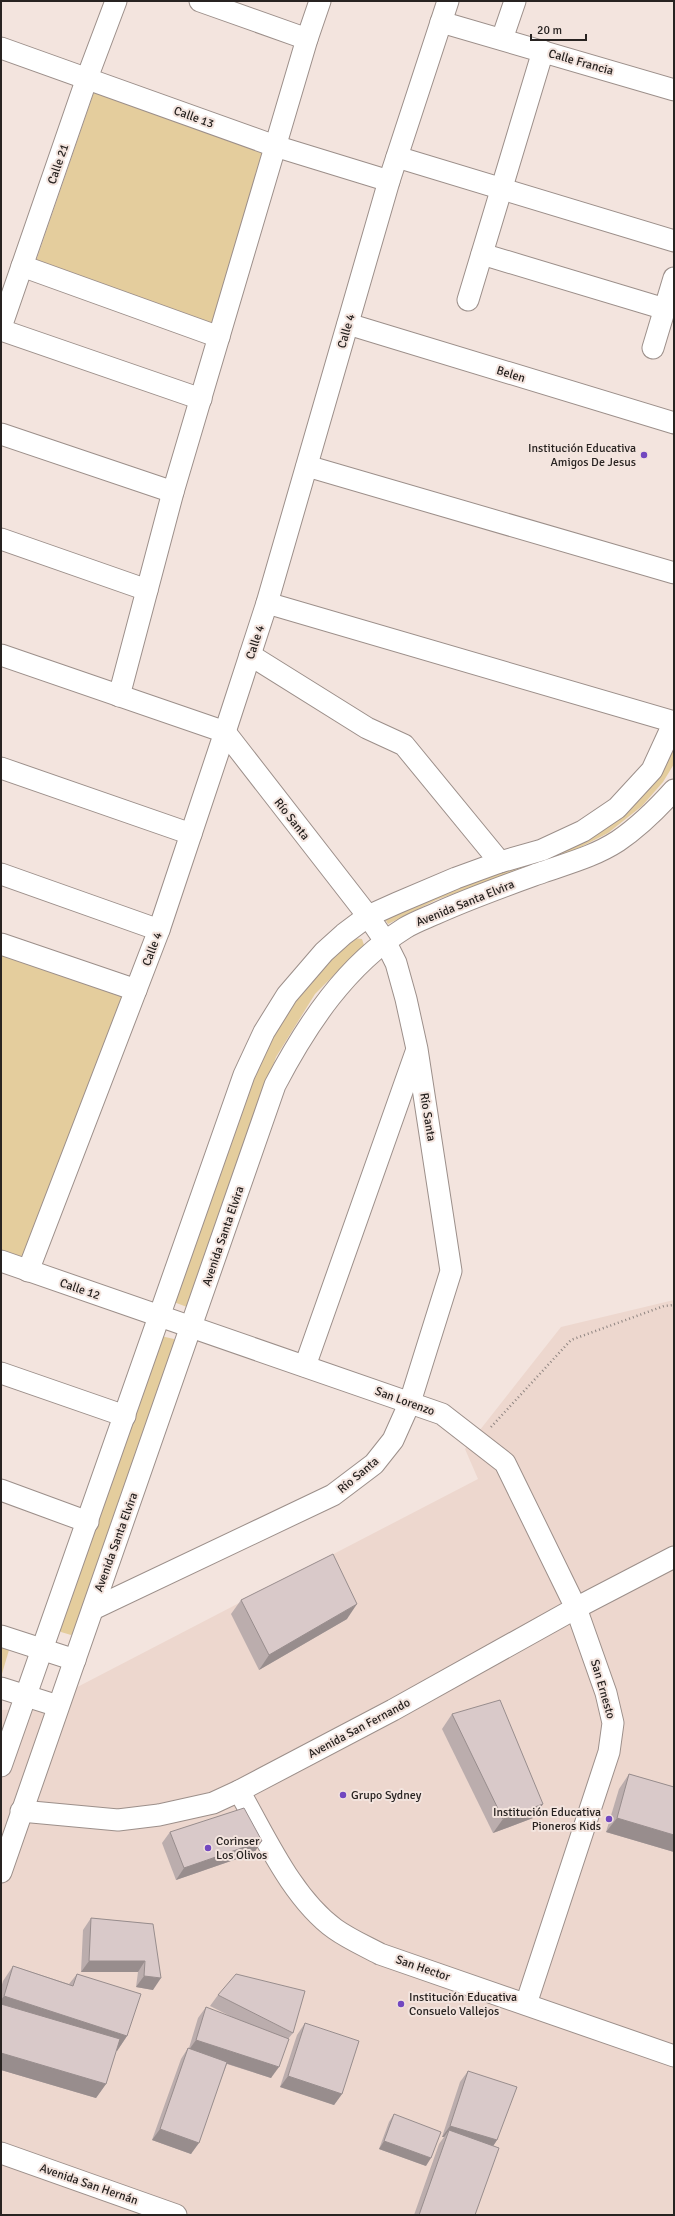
<svg xmlns="http://www.w3.org/2000/svg" width="675" height="2216" font-family="Signika,sans-serif">
<rect width="100%" height="100%" fill="#f3e4de"/>
<polygon fill="#edd7ce" points="674,1300 674,2215 1,2215 1,1710 35,1709 478,1479 465,1449 561,1327"/>
<g fill="#e4cd9d">
<polygon points="96,86 268,149 218,327 36,261"/>
<polygon points="674,736 674,764 663,782 642,806 608,833 573,851 436,900 388,924 385,919 387,914 563,848"/>
<polygon points="354,938 362,939 364,945 315,994 276,1057 187,1307 171,1301 258,1058 297,995 333,956"/>
<polygon points="1,948 125,990 29,1259 1,1250"/>
<polygon points="161,1336 174,1339 174,1343 74,1634 71,1635 61,1632 58,1628"/>
<polygon points="1,1647 9,1650 1,1677"/>
</g>
<g fill="none" stroke-linecap="round" stroke-linejoin="round">
<g stroke="#9c8f8a" stroke-width="23">
<g id="minor">
<polyline points="200,1 307,39"/>
<polyline points="441,22 674,90"/>
<polyline points="502,39 515,1"/>
<polyline points="1,48 275,146 389,181"/>
<polyline points="397,157 674,241"/>
<polyline points="482,254 665,309"/>
<polyline points="22,266 219,337"/>
<polyline points="468,300 543,51"/>
<polyline points="348,324 674,423"/>
<polyline points="1,327 87,78 116,1"/>
<polyline points="1,330 201,399"/>
<polyline points="653,348 674,278"/>
<polyline points="1,434 173,492"/>
<polyline points="307,466 674,573"/>
<polyline points="1,539 147,590"/>
<polyline points="267,603 674,722"/>
<polyline points="1,655 225,732 368,916 385,941 396,963 406,999 417,1049 451,1271 410,1402 393,1440 374,1464 333,1495 93,1609"/>
<polyline points="250,655 367,728 404,745 500,862"/>
<polyline points="119,696 173,492 307,39 320,1"/>
<polyline points="1,768 191,834"/>
<polyline points="1,874 159,930"/>
<polyline points="1,944 136,990"/>
<polyline points="1,1261 442,1414 505,1463 576,1608 606,1693 613,1723 609,1752 526,2004"/>
<polyline points="28,1271 159,930 225,732 267,603 389,181 448,1"/>
<polyline points="305,1366 416,1052"/>
<polyline points="1,1373 125,1416"/>
<polyline points="1,1490 88,1522"/>
<polyline points="1,1636 75,1660"/>
<polyline points="1,1688 58,1706"/>
<polyline points="1,1766 244,1075 264,1032 287,995 324,952 344,934 368,916 397,903 456,878 500,862 542,850 583,831 617,808 652,770 674,722"/>
<path d="M239 1791C265 1836 292 1898 335 1929 349 1939 365 1946 380 1954L674 2056"/>
<polyline points="21,1811 118,1820 159,1815 213,1803 239,1791 393,1710 576,1608 674,1557"/>
<path d="M1 1872 275 1085C307 1024 346 965 405 928 415 922 426 918 435 914 470 898 507 885 543 872 569 863 595 856 618 841 640 826 657 809 674 790"/>
<polyline points="1,2153 176,2215"/>
</g>
</g>
<polyline stroke="#8e8480" stroke-width="2.5" stroke-dasharray="1 3" stroke-linecap="butt" points="491,1427 571,1340 664,1306 674,1305"/>
<use href="#minor" stroke="#fff" stroke-width="21"/>
</g>
<g fill="#bbadad">
<polygon points="241,1600 347,1619 259,1670 231,1614"/>
<polygon points="452,1714 543,1804 533,1818 493,1833 442,1729"/>
<polygon points="629,1774 674,1787 674,1852 606,1832 619,1789"/>
<polygon points="170,1832 254,1853 176,1880 162,1843"/>
<polygon points="91,1918 153,1924 153,1990 136,1987 138,1972 81,1972 83,1930"/>
<polygon points="13,1966 69,1984 77,1974 127,2036 117,2051 116,2051 106,2084 96,2098 1,2070 1,1988 3,1981"/>
<polygon points="218,1995 293,2033 288,2039 271,2078 227,2064 191,2154 152,2140 181,2059 188,2048 189,2048 198,2018 206,2007 234,2018 210,2006"/>
<polygon points="305,2023 342,2094 334,2105 280,2087 297,2035"/>
<polygon points="468,2071 497,2140 493,2146 475,2215 414,2215 439,2144 444,2137 442,2137 460,2082"/>
<polygon points="394,2114 426,2166 379,2149 389,2122"/>
</g>
<g fill="#988d8d">
<polygon points="357,1604 347,1619 259,1670 269,1655"/>
<polygon points="543,1804 533,1818 493,1833 503,1819"/>
<polygon points="617,1818 674,1835 674,1852 606,1832"/>
<polygon points="262,1841 254,1853 176,1880 184,1868"/>
<polygon points="89,1961 145,1961 138,1972 81,1972"/>
<polygon points="144,1976 161,1978 153,1990 136,1987"/>
<polygon points="4,1996 127,2036 117,2051 1,2013 1,2000"/>
<polygon points="196,2040 279,2067 271,2078 188,2051"/>
<polygon points="1,2053 106,2084 96,2098 1,2070"/>
<polygon points="288,2076 342,2094 334,2105 280,2087"/>
<polygon points="450,2126 497,2140 490,2151 449,2130 444,2137 442,2137"/>
<polygon points="160,2129 199,2143 191,2154 152,2140"/>
<polygon points="384,2141 431,2158 426,2166 379,2149"/>
</g>
<g fill="#d9c9c9" stroke="#988d8d">
<polygon points="333,1554 357,1604 269,1655 241,1600"/>
<polygon points="500,1700 543,1804 503,1819 452,1714"/>
<polygon points="629,1774 674,1787 674,1835 617,1818"/>
<polygon points="244,1808 262,1841 184,1868 170,1832"/>
<polygon points="91,1918 153,1924 161,1978 144,1976 145,1961 89,1961"/>
<polygon points="13,1966 73,1986 77,1974 141,1994 127,2036 4,1996"/>
<polygon points="236,1974 305,1991 293,2033 218,1995"/>
<polygon points="1,2004 120,2039 106,2084 1,2053"/>
<polygon points="206,2007 289,2039 279,2067 196,2040"/>
<polygon points="305,2023 359,2041 342,2094 288,2076"/>
<polygon points="188,2048 227,2062 199,2143 160,2129"/>
<polygon points="468,2071 517,2087 497,2140 450,2126"/>
<polygon points="394,2114 441,2132 431,2158 384,2141"/>
<polygon points="449,2130 499,2148 475,2215 419,2215"/>
</g>
<g fill="#7248c0" stroke="#f3e4de" stroke-width="1.5">
<circle cx="644" cy="455" r="4"/>
<circle cx="343" cy="1795" r="4"/>
<circle cx="609" cy="1819" r="4"/>
<circle cx="208" cy="1848" r="4"/>
<circle cx="401" cy="2004" r="4"/>
</g>
<g text-anchor="middle" stroke-width="4" stroke-linejoin="round" paint-order="stroke">
<g font-size="12" fill="#282321" stroke="#f3e4de">
<text transform="translate(581 62) rotate(16)" y="4">Calle Francia</text>
<text transform="translate(194 117) rotate(20)" y="4">Calle 13</text>
<text transform="translate(58 164) rotate(-71)" y="4">Calle 21</text>
<text transform="translate(346 331) rotate(-74)" y="4">Calle 4</text>
<text transform="translate(511 374) rotate(17)" y="4">Belen</text>
<text transform="translate(255 642) rotate(-72)" y="4">Calle 4</text>
<text transform="translate(292 819) rotate(52)" y="4">Río Santa</text>
<text transform="translate(465 903) rotate(-22)" y="4">Avenida Santa Elvira</text>
<text transform="translate(152 949) rotate(-69)" y="4">Calle 4</text>
<text transform="translate(428 1117) rotate(81)" y="4">Río Santa</text>
<text transform="translate(223 1236) rotate(-71)" y="4">Avenida Santa Elvira</text>
<text transform="translate(80 1289) rotate(19)" y="4">Calle 12</text>
<text transform="translate(405 1401) rotate(20)" y="4">San Lorenzo</text>
<text transform="translate(358 1475) rotate(-40)" y="4">Río Santa</text>
<text transform="translate(116 1542) rotate(-70)" y="4">Avenida Santa Elvira</text>
<text transform="translate(603 1689) rotate(74)" y="4">San Ernesto</text>
<text transform="translate(359 1728) rotate(-28)" y="4">Avenida San Fernando</text>
<text transform="translate(423 1968) rotate(19)" y="4">San Hector</text>
<text transform="translate(89 2184) rotate(19)" y="4">Avenida San Hernán</text>
</g>
<g font-size="12" fill="#282321" stroke="#f3e4de" text-anchor="start">
<text x="636" y="452" text-anchor="end">Institución Educativa<tspan x="636" dy="14">Amigos De Jesus</tspan></text>
<text x="351" y="1799">Grupo Sydney</text>
<text x="601" y="1816" text-anchor="end">Institución Educativa<tspan x="601" dy="14">Pioneros Kids</tspan></text>
<text x="216" y="1845">Corinser<tspan x="216" dy="14">Los Olivos</tspan></text>
<text x="409" y="2001">Institución Educativa<tspan x="409" dy="14">Consuelo Vallejos</tspan></text>
</g>
</g>
<rect width="675" height="2216" fill="none" stroke="#282321" stroke-width="4"/>
<path d="M531 34v6h55v-6" fill="none" stroke="#282321" stroke-width="2"/>
<text x="537" y="34" font-size="12" fill="#282321" stroke="#f3e4de" stroke-width="3" paint-order="stroke">20 m</text>
</svg>
